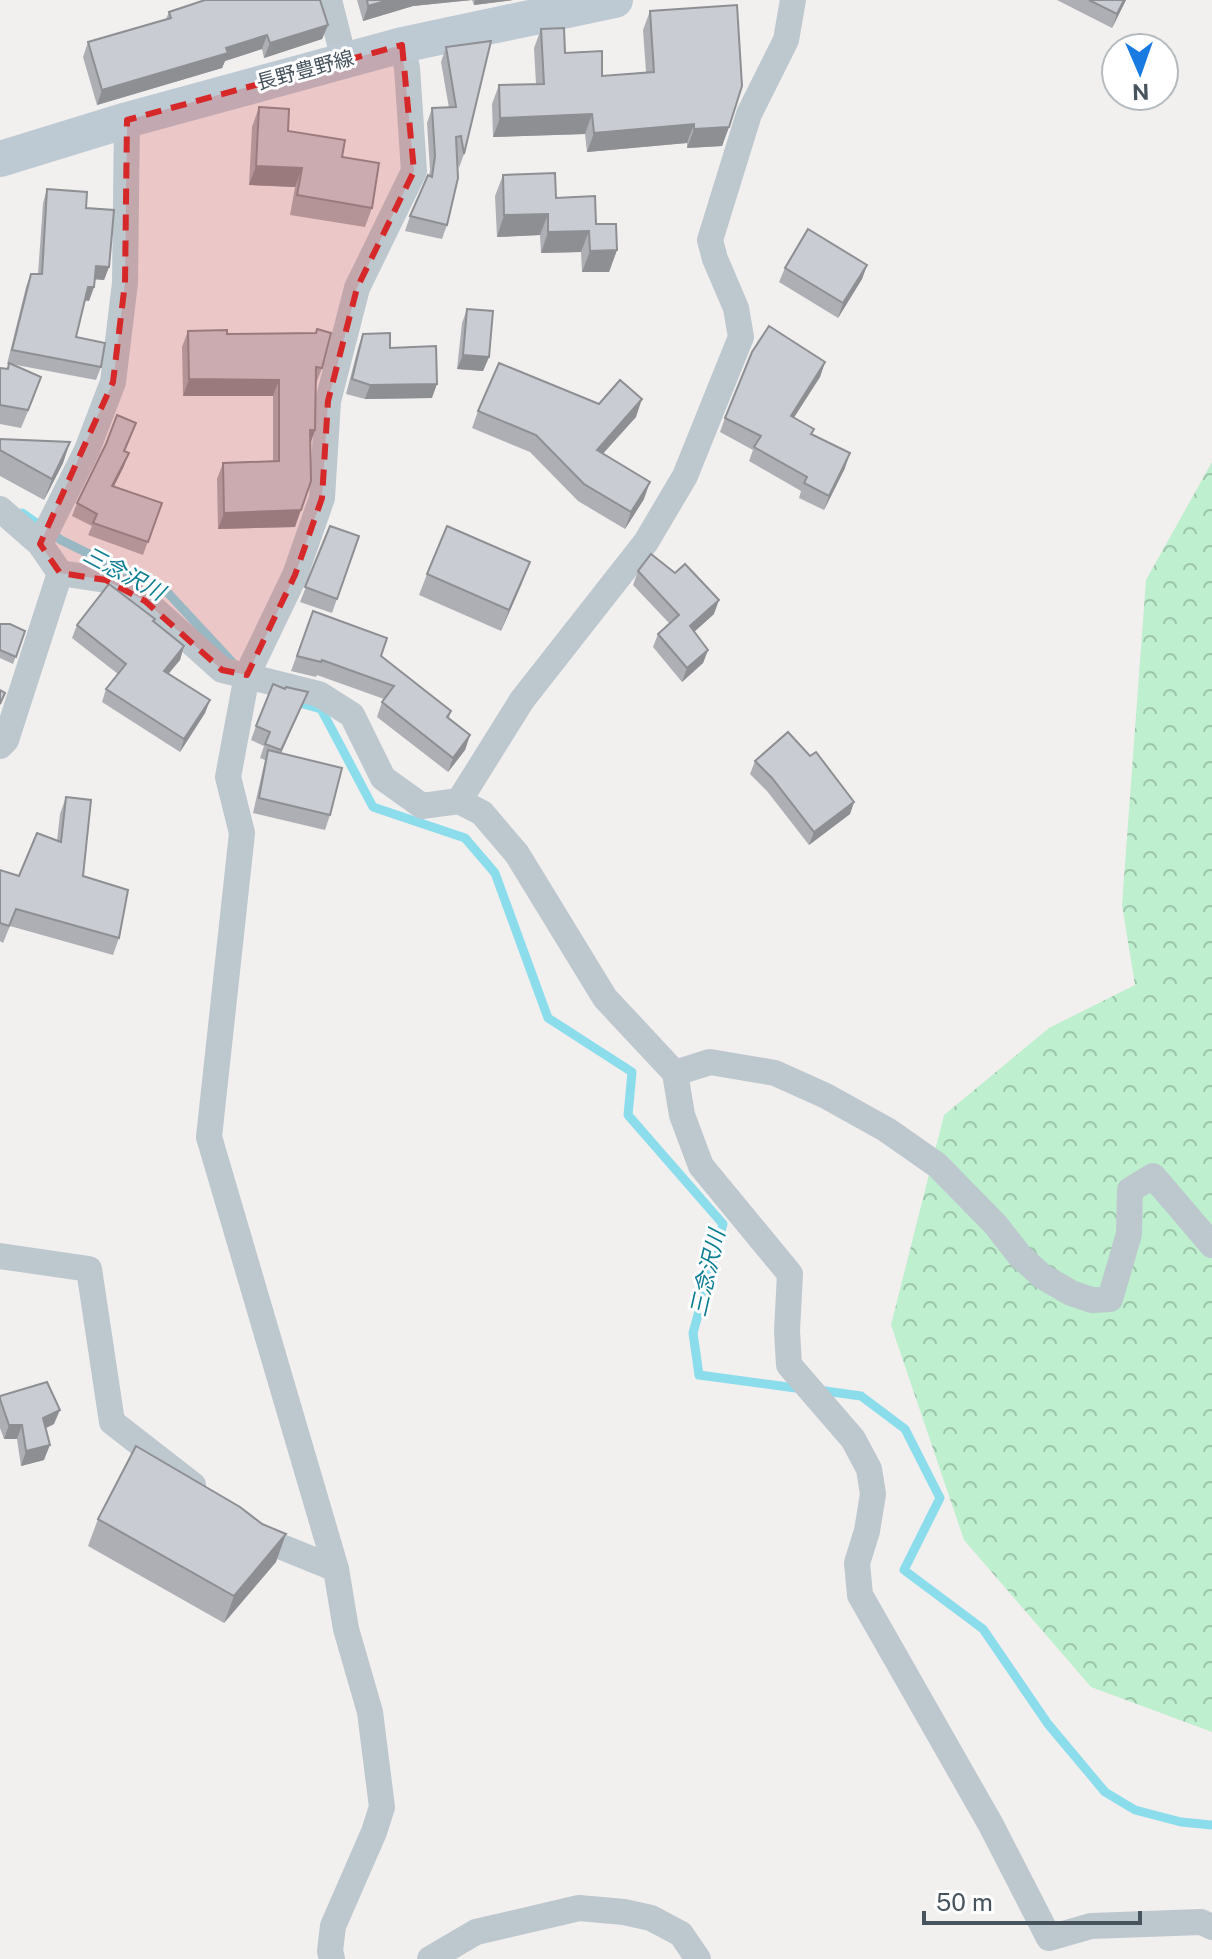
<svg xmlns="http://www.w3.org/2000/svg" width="1212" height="1959" font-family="'Public Sans','Noto Sans JP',sans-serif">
<defs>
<pattern id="forest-crowns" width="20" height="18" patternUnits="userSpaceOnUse" patternTransform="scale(2)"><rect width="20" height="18" fill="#beefce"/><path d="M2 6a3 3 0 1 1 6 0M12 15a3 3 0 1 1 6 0" fill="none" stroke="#9cc4aa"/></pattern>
</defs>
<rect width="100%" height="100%" fill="#f2efef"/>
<polygon fill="url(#forest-crowns)" points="1212,462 1212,1732 1091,1687 964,1540 891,1325 944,1115 1049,1028 1135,985 1122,905 1146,580"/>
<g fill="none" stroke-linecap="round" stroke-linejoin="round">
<g stroke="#8bddec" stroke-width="9">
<polyline points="22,513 61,540 168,593 234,664"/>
<polyline points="293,701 321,709 373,807 465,838 495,873 548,1018 632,1072 628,1115 723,1224 693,1333 699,1375 803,1389"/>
<polyline points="818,1390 861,1396 905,1429 940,1498 904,1570 983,1629 1048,1724 1105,1792 1135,1810 1181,1822 1212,1825"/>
</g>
<g stroke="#bdc7ce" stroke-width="26">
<polyline points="329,0 344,60"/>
<polyline points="793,0 786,40 749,114 710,240 715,259 736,308 741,337 685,476 646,542 522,700 459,801 482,813 517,854 605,998 675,1073 682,1115 701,1166 790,1274 787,1331 789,1365 853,1439 869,1469 873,1494 867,1531 857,1563 860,1595 991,1825 1049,1938 1091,1926 1201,1922 1212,1927"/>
<polyline points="0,509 40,544 60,573 106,580 145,601 222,670 319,694 352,715 383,778 422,806 459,801"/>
<polyline points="40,544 87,450 113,382 125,283 127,120"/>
<polyline points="0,746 6,740 60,573"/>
<polyline points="675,1073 710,1062 775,1073 826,1096 887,1130 937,1165 995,1224 1020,1256 1042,1276 1071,1293 1092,1300 1110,1299 1129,1234 1130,1190 1153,1176 1212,1245"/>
<polyline points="0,1256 89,1269 112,1422 193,1485"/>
<polyline points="252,1532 262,1539 336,1569"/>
<polyline points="332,1959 330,1951 333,1926 374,1832 382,1807 370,1712 346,1629 336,1569 209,1137 242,833 228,777 247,675 295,575 322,498 328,401 357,288 414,171 407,68 402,45"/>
<polyline points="430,1959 476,1932 579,1908 624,1912 651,1918 681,1934 698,1959"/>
</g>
<polyline stroke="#bdc9d3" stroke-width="36" points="0,159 127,120 402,45 615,0"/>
</g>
<g fill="#adafb5">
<polygon points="357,0 513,0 474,5 472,0 413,6 363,21"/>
<polygon points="1057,0 1126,0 1112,28"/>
<polygon points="650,11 729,127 722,146 687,148 687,143 587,152 585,134 493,137 492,104 499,85 536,84 534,48 541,29 565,53 602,76 646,72 643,30"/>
<polygon points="169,12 328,25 322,39 264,58 262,49 225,61 222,68 97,105 83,57 88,42 166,19"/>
<polygon points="446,47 464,154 459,168 457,161 447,225 442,239 405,231 410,216 429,176 430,170 427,123 432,108 449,108 441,62"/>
<polygon points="259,107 288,131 342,157 372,208 365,227 290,215 295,187 249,185 252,127"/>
<polygon points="503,175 556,198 596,224 617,250 609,272 582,272 581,252 541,253 540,235 497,237 495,196"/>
<polygon points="47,189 86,208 109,267 104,280 95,279 94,287 89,301 85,300 76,337 101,367 96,380 11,364 35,395 21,428 0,424 0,368 7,369 9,364 7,364 26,287 31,274 38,274 43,203"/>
<polygon points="867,265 862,279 838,318 779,282 785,268"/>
<polygon points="467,309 489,357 483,371 457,369 462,323"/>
<polygon points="188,331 227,334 322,368 316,384 315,430 310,444 295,527 218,529 217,479 223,463 273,461 273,396 183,396 182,347"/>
<polygon points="363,334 390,348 432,398 365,399 346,394 358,348"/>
<polygon points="825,362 820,377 794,417 814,429 812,434 845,468 824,510 799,498 801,491 749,461 753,450 720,432 725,418"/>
<polygon points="599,404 636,417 603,453 644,499 625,529 578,501 530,452 472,428 478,411"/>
<polygon points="136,423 125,451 124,466 114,486 162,503 143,555 88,535 92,526 72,516 77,503"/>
<polygon points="0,439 70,442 63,463 44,500 0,476"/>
<polygon points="330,526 359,536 332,613 300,602"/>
<polygon points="638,571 714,614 694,632 708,650 703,663 682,682 653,647 658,634 669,623 633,585"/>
<polygon points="427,574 522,583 501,631 419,595"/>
<polygon points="313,611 381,656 451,711 449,718 470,735 465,750 448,772 377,717 382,702 384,699 317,675 316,677 291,671"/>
<polygon points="155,619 154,622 184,646 180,660 168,674 210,700 205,713 180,752 102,702 106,689 118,674 72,638 77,625"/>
<polygon points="0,625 25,631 13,664 0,658"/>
<polygon points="285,689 308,692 281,753 330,815 325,830 253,813 265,760 260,758 264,746 251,740 256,726"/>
<polygon points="810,756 854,802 850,814 809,845 767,791 750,774 755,761"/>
<polygon points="66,797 83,876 119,938 113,955 10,926 3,943 0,941 0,870 19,876 57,841 60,814"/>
<polygon points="0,1396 54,1424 46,1428 44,1460 21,1466 17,1439 4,1439 0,1428"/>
<polygon points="98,1519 276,1562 224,1623 88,1546"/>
</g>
<g fill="#8d8f93">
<polygon points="389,0 472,0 413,6 363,21 368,6"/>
<polygon points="475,0 513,0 474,5"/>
<polygon points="1124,0 1126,0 1112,28 1117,14"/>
<polygon points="328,25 322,39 264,58 270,43"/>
<polygon points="267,35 262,49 225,61 222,68 97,105 102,90"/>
<polygon points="592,114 585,134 493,137 500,118"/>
<polygon points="694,124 687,143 587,152 594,133"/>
<polygon points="729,127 722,146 687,148 694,129"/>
<polygon points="256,166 302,168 295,187 249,185"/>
<polygon points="548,214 540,235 497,237 504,215"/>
<polygon points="589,231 581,252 541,253 548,232"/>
<polygon points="617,250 609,272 582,272 590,251"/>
<polygon points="867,265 862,279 838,318 843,303"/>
<polygon points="96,266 109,267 104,280 91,279"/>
<polygon points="88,287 94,287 89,301 83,300"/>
<polygon points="463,355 489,357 483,371 457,369"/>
<polygon points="825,362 820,377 786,430 791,416"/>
<polygon points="189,379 279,380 273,396 183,396"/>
<polygon points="437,384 432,398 365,399 370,385"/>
<polygon points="642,399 636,417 591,467 597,450"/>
<polygon points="310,430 315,430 309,447"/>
<polygon points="70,442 63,463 44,500 52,479"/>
<polygon points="129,453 124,466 108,498 112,486"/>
<polygon points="850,453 845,468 824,510 829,496"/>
<polygon points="650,482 644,499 625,529 631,512"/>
<polygon points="301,510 295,527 218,529 224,513"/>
<polygon points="530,562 522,583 501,631 509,610"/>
<polygon points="719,600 714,614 685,640 690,626"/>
<polygon points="184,646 180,660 160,684 164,671"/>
<polygon points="708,650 703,663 682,682 687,668"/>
<polygon points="308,692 302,706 276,764 281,750"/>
<polygon points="210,700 205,713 180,752 184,739"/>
<polygon points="470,735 465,750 448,772 453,758"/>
<polygon points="854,802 850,814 809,845 814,832"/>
<polygon points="60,1410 54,1424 38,1432 43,1418"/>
<polygon points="9,1425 22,1425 17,1439 4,1439"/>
<polygon points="50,1445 44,1460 21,1466 26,1451"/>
<polygon points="286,1534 276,1562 224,1623 234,1596"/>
</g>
<g fill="#c9ccd2" stroke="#8d8f93" stroke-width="2">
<polygon points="205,0 320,0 328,25 270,43 267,35 226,48 228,53 102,90 88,42 171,18 169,12"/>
<polygon points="367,0 389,0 368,6"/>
<polygon points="1089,0 1124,0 1117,14"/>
<polygon points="737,5 742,86 729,127 694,129 694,124 594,133 592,114 500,118 499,85 544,84 541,29 564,28 565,53 602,51 602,76 654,72 650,11"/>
<polygon points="491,41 464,154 461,136 456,137 458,178 447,225 410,216 428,175 432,177 435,156 432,108 456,107 446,47"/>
<polygon points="259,107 289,109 288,131 345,140 342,157 379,163 372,208 297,195 302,168 256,166"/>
<polygon points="555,173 556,198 595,196 596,224 616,224 617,250 590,251 589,231 548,232 548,214 504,215 503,175"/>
<polygon points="47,189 87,192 86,208 114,210 109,267 96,266 94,287 88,287 76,337 105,343 101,367 12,350 31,274 42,274"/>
<polygon points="808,229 867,265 843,303 785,268"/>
<polygon points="467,309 493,311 489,357 463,355"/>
<polygon points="769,326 825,362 791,416 814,429 811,434 850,453 829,496 804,483 807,477 754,447 761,436 725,418 752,352"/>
<polygon points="317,329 331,333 322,368 316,367 315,430 310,430 311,481 301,510 224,513 223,463 279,461 279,380 189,379 188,331 227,330 227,334 316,333"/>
<polygon points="390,333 390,348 436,346 437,384 370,385 352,379 363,334"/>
<polygon points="9,363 41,377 28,410 0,405 0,368 8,369"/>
<polygon points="499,363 599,404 620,380 642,399 597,450 650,482 631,512 584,484 536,435 478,411"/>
<polygon points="117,415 136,423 124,451 129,453 112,486 162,503 148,542 93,523 97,514 77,503 106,444"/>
<polygon points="0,439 70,442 52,479 0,450"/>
<polygon points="330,526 359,536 337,599 305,587"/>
<polygon points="447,526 530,562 509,610 427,574"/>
<polygon points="651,554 675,573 685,564 719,600 690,626 708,650 687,668 658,634 679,615 638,571"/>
<polygon points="109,584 155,619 153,621 184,646 164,671 210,700 184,739 106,689 126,664 77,625"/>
<polygon points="313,611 387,638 381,656 451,711 447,717 470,735 453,758 382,702 394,686 322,660 321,662 297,656"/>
<polygon points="0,624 10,624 25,631 16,657 0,650"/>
<polygon points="273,684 285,689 286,687 308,692 281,750 265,744 270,732 256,726"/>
<polygon points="0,690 5,693 0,704"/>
<polygon points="788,732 810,756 816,752 854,802 814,832 772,778 755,761"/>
<polygon points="268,750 342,768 330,815 259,798"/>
<polygon points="66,797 91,800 83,876 128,890 119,938 16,909 9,926 0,923 0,870 19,876 37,833 61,842"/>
<polygon points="47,1382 60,1410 43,1418 50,1445 26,1451 22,1425 9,1425 0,1399 0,1396"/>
<polygon points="136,1446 240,1507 262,1524 286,1534 234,1596 98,1519"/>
</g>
<path fill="#d62828" fill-opacity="0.2" stroke="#d62828" stroke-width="6" stroke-dasharray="16 10" stroke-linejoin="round" d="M402 45 414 171 357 288 328 401 322 498 295 575 247 675 222 670 145 601 106 580 60 573 40 544 113 382 125 283 127 120Z"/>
<g text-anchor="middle" stroke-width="6" stroke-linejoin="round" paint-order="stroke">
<g font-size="20" fill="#47545d" stroke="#fff">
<text transform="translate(305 70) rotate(-15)" y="7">長野豊野線</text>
</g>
<g font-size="22" font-style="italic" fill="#0e7f93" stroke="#fff">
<text transform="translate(124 573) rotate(28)" y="8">三念沢川</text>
<text transform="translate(707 1273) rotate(-77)" y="8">三念沢川</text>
</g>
</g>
<g transform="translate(1140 72) rotate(178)"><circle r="38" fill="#ffffff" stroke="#b5bbbe" stroke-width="2"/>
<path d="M0-6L14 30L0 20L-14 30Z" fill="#197be1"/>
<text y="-12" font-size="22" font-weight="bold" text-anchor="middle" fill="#47545d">N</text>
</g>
<path d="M924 1911v12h216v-12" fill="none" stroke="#47545d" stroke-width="4"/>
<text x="936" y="1911" font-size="24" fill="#47545d" stroke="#ffffff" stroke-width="6" paint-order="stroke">50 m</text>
</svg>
